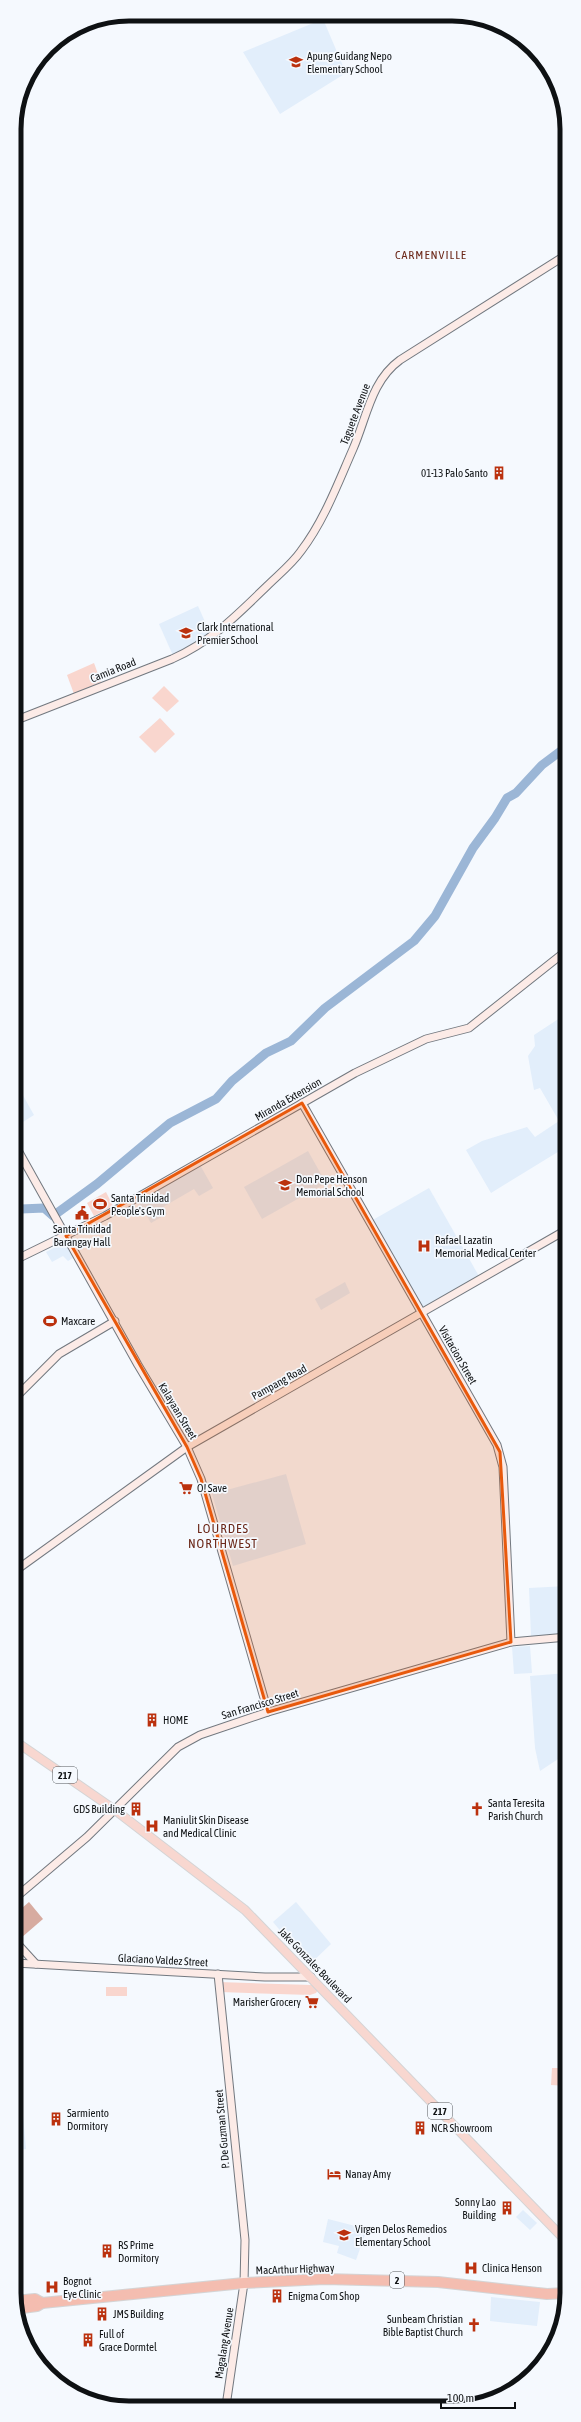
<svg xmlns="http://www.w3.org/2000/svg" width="581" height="2422" font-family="'Asap Condensed',sans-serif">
<rect width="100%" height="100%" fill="#f5f9fe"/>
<g fill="#e2eefb">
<polygon points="323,19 346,73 280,114 243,52"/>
<polygon points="198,606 214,642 175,660 159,624"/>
<polygon points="566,1014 566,1147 491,1193 466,1150 482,1141 527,1127 535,1137 559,1121 540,1088 534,1090 528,1056 535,1046 534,1035"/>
<polygon points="20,1090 34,1115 15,1127 15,1093"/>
<polygon points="308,1151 326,1183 262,1219 244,1187"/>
<polygon points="200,1165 213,1188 199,1196 194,1189 163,1207 167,1214 151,1223 138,1201"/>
<polygon points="429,1188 480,1278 422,1311 371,1221"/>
<polygon points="65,1242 73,1258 68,1261 63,1256 52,1262 46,1252"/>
<polygon points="345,1282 350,1293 321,1310 315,1299"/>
<polygon points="286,1474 306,1544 233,1566 212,1494"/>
<polygon points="567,1586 567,1634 531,1636 529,1588"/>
<polygon points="530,1646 532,1673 514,1674 512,1647"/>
<polygon points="567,1673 567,1753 540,1771 535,1748 530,1676"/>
<polygon points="296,1902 331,1944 309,1965 273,1922"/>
<polygon points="15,2071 19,2071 26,2149 15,2150"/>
<polygon points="523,2210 537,2223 530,2230 516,2217"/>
<polygon points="328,2219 367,2229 356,2260 337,2253 339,2246 323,2242"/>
<polygon points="491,2297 540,2302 537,2326 490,2321"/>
</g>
<g fill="#f9d6ce">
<polygon points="94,663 101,682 74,694 67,675"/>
<polygon points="164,686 179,701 167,712 152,698"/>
<polygon points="160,718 175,734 155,753 139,737"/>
<polygon points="106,1192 113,1206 94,1216 87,1203"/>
<polygon points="219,1982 312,1985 318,1990 316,1993 310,1995 220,1992"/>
<rect x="106" y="1987" width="21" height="9"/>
<polygon points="552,2068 567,2068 567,2086 551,2085"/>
</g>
<polygon fill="#d7aba0" points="29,1902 43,1919 21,1938 15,1931 15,1914"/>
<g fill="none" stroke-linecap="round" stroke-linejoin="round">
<polyline stroke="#9bb6d6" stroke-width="9" points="15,1206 21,1209 44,1208 53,1216 97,1184 170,1123 216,1099 232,1081 266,1053 291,1041 325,1008 414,941 435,916 473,848 495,818 507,798 516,793 542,765 566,747"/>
<g stroke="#72787f" stroke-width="9">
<g id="secondary">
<path d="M14 721 172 659C212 641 236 616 267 586 278 575 292 564 301 551 324 521 338 483 353 449 367 417 371 381 400 360L566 255"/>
<polyline points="302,1103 497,1445 503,1467 511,1642"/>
<polyline points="15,1145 138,1365 187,1447 201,1479 268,1712"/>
<polyline points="15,1260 105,1216 355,1073 426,1039 469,1028 566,951"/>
<polyline points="15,1398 59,1354 115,1321"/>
<polyline points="15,1571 187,1447 566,1230"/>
<polyline points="15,1898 87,1837 178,1747 200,1735 268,1712 511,1642 567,1637"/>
<polyline points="15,1941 36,1964"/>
<polyline points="15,1963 265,1977 311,1977"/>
<polyline points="218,1974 245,2240 244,2283 226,2406"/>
</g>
</g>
<g stroke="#d4d4d5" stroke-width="10">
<polyline id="primary" points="15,1741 115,1810 245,1910 567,2242"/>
</g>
<g stroke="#d4d4d5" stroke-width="12">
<g id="highway">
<polyline points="15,2301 35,2299 42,2303 244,2283 325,2279 438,2282 547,2294 567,2293"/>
<polyline points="15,2309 37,2306 42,2303"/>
</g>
</g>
<use href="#secondary" stroke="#fcebe7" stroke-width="7"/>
<use href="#primary" stroke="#f8d7d0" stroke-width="8"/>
<use href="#highway" stroke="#f4bdb0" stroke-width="10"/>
</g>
<path fill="#e8590c" fill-opacity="0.2" stroke="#e8590c" stroke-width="3" stroke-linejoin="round" d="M302 1103 500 1452 511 1642 268 1712 201 1479 187 1447 66 1236Z"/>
<defs>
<g id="school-bare" transform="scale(1.08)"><path d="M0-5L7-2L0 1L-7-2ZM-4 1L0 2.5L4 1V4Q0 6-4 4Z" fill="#bb310e" stroke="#f5f9fe" stroke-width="2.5" paint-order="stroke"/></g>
<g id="building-bare" transform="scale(1.08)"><path d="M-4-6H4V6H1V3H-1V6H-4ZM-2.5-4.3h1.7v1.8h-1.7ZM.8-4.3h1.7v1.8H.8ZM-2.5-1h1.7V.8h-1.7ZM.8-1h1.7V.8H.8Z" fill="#bb310e" stroke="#f5f9fe" stroke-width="2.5" paint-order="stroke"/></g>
<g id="university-bare" transform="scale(1.08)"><path d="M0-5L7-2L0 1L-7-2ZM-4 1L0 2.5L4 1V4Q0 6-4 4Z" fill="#bb310e" stroke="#f5f9fe" stroke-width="2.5" paint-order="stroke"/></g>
<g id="stadium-bare" transform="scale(1.08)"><path d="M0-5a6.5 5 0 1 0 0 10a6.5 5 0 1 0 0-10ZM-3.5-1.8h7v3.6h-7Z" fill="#bb310e" stroke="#f5f9fe" stroke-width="2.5" paint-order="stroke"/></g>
<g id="civic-bare" transform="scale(1.08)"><path d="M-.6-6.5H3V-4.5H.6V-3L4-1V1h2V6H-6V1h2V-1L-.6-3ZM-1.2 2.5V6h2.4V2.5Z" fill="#bb310e" stroke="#f5f9fe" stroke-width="2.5" paint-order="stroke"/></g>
<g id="hospital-bare" transform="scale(1.08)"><path d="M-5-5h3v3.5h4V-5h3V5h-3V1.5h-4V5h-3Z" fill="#bb310e" stroke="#f5f9fe" stroke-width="2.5" paint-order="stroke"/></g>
<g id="supermarket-bare" transform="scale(1.08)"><path d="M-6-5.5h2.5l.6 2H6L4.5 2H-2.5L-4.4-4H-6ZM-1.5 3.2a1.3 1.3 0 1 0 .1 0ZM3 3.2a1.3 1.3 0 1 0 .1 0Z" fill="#bb310e" stroke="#f5f9fe" stroke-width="2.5" paint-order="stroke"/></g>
<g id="church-bare" transform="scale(1.08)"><path d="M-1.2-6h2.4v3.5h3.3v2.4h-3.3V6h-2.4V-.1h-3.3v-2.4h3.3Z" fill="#bb310e" stroke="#f5f9fe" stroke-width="2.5" paint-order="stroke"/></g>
<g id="hotel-bare" transform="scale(1.08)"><path d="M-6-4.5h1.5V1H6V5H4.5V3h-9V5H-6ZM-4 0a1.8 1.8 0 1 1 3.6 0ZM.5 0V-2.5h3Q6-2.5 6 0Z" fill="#bb310e" stroke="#f5f9fe" stroke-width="2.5" paint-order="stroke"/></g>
</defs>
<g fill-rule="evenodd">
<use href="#school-bare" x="296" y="62"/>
<use href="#building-bare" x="499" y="473"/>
<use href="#university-bare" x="186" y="633"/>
<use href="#school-bare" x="285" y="1185"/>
<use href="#stadium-bare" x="100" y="1204"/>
<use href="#civic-bare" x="82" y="1213"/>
<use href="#hospital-bare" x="424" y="1246"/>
<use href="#stadium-bare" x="50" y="1321"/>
<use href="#supermarket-bare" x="186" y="1488"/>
<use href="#building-bare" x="152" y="1720"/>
<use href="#building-bare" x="136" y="1809"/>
<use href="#church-bare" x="477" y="1809"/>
<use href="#hospital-bare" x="152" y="1826"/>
<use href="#supermarket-bare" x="312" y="2002"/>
<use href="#building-bare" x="56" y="2119"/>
<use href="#building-bare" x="420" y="2128"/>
<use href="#hotel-bare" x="334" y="2174"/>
<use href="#building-bare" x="507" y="2208"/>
<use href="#school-bare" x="344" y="2235"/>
<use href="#building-bare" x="107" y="2251"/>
<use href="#hospital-bare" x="471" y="2268"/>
<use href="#hospital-bare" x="52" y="2287"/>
<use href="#building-bare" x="277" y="2296"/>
<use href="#building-bare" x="102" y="2314"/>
<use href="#church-bare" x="474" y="2325"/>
<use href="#building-bare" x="88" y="2340"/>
</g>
<g text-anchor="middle" stroke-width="3.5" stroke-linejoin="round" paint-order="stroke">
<g fill="#f5f9fe" stroke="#53575a" stroke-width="1">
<rect x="53" y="1767" width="24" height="16" rx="3"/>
<rect x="428" y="2103" width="24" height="16" rx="3"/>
<rect x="390" y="2272" width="14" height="16" rx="3"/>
</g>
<g font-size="10" font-weight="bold" fill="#0e1113">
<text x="65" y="1779">217</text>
<text x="440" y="2115">217</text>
<text x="397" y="2284">2</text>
</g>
<g font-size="11" fill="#0e1113" stroke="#f5f9fe" text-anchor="start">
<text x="307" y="60">Apung Guidang Nepo<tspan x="307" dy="13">Elementary School</tspan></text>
<text x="488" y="477" text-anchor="end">01-13 Palo Santo</text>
<text x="197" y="631">Clark International<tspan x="197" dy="13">Premier School</tspan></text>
<text x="296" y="1183">Don Pepe Henson<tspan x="296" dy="13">Memorial School</tspan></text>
<text x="111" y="1202">Santa Trinidad<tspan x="111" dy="13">People's Gym</tspan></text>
<text x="82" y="1233" text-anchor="middle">Santa Trinidad<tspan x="82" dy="13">Barangay Hall</tspan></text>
<text x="435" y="1244">Rafael Lazatin<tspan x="435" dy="13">Memorial Medical Center</tspan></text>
<text x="61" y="1325">Maxcare</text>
<text x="197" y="1492">O! Save</text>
<text x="163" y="1724">HOME</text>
<text x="488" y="1807">Santa Teresita<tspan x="488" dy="13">Parish Church</tspan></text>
<text x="125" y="1813" text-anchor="end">GDS Building</text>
<text x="163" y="1824">Maniulit Skin Disease<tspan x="163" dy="13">and Medical Clinic</tspan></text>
<text x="301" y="2006" text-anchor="end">Marisher Grocery</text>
<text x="67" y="2117">Sarmiento<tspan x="67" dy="13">Dormitory</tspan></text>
<text x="431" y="2132">NCR Showroom</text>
<text x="345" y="2178">Nanay Amy</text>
<text x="496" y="2206" text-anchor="end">Sonny Lao<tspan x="496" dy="13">Building</tspan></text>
<text x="355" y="2233">Virgen Delos Remedios<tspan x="355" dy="13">Elementary School</tspan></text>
<text x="118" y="2249">RS Prime<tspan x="118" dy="13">Dormitory</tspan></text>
<text x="482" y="2272">Clinica Henson</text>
<text x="63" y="2285">Bognot<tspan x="63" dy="13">Eye Clinic</tspan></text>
<text x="288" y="2300">Enigma Com Shop</text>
<text x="113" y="2318">JMS Building</text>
<text x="463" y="2323" text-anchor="end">Sunbeam Christian<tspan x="463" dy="13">Bible Baptist Church</tspan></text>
<text x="99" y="2338">Full of<tspan x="99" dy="13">Grace Dormtel</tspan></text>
</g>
<g font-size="11" fill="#0e1113" stroke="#f5f9fe">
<text transform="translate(355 414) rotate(-69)" y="4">Taguete Avenue</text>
<text transform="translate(113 670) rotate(-22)" y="4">Camia Road</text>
<text transform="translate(288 1099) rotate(-30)" y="4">Miranda Extension</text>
<text transform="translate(458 1355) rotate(60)" y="4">Visitacion Street</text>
<text transform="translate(279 1382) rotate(-29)" y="4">Pampang Road</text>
<text transform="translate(178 1411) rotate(59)" y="4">Kalayaan Street</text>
<text transform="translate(260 1704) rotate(-17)" y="4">San Francisco Street</text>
<text transform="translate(163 1960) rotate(3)" y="4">Glaciano Valdez Street</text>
<text transform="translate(315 1965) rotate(46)" y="4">Jake Gonzales Boulevard</text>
<text transform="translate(222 2129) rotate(-95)" y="4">P. De Guzman Street</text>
<text transform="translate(295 2269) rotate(-2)" y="4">MacArthur Highway</text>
<text transform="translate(224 2343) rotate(-81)" y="4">Magalang Avenue</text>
</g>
<g font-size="12" letter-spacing="1" fill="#6b2819" stroke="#f5f9fe">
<text x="431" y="259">CARMENVILLE</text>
</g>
<g font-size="13" letter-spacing="1" fill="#6b2819" stroke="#f5f9fe">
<text x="223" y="1533">LOURDES<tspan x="223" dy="15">NORTHWEST</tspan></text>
</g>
</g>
<path d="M0 0H581V2422H0ZM129 21H452A108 108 0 0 1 560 129V2293A108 108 0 0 1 452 2401H129A108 108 0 0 1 21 2293V129A108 108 0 0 1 129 21Z" fill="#f5f9fe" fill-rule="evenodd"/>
<path fill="none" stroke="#0e1113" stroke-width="5" d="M129 21H452A108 108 0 0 1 560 129V2293A108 108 0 0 1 452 2401H129A108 108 0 0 1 21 2293V129A108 108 0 0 1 129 21Z"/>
<path d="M441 2402v6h74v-6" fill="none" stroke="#0e1113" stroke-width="2"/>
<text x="447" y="2402" font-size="12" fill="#0e1113" stroke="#f5f9fe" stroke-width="3" paint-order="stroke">100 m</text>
</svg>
